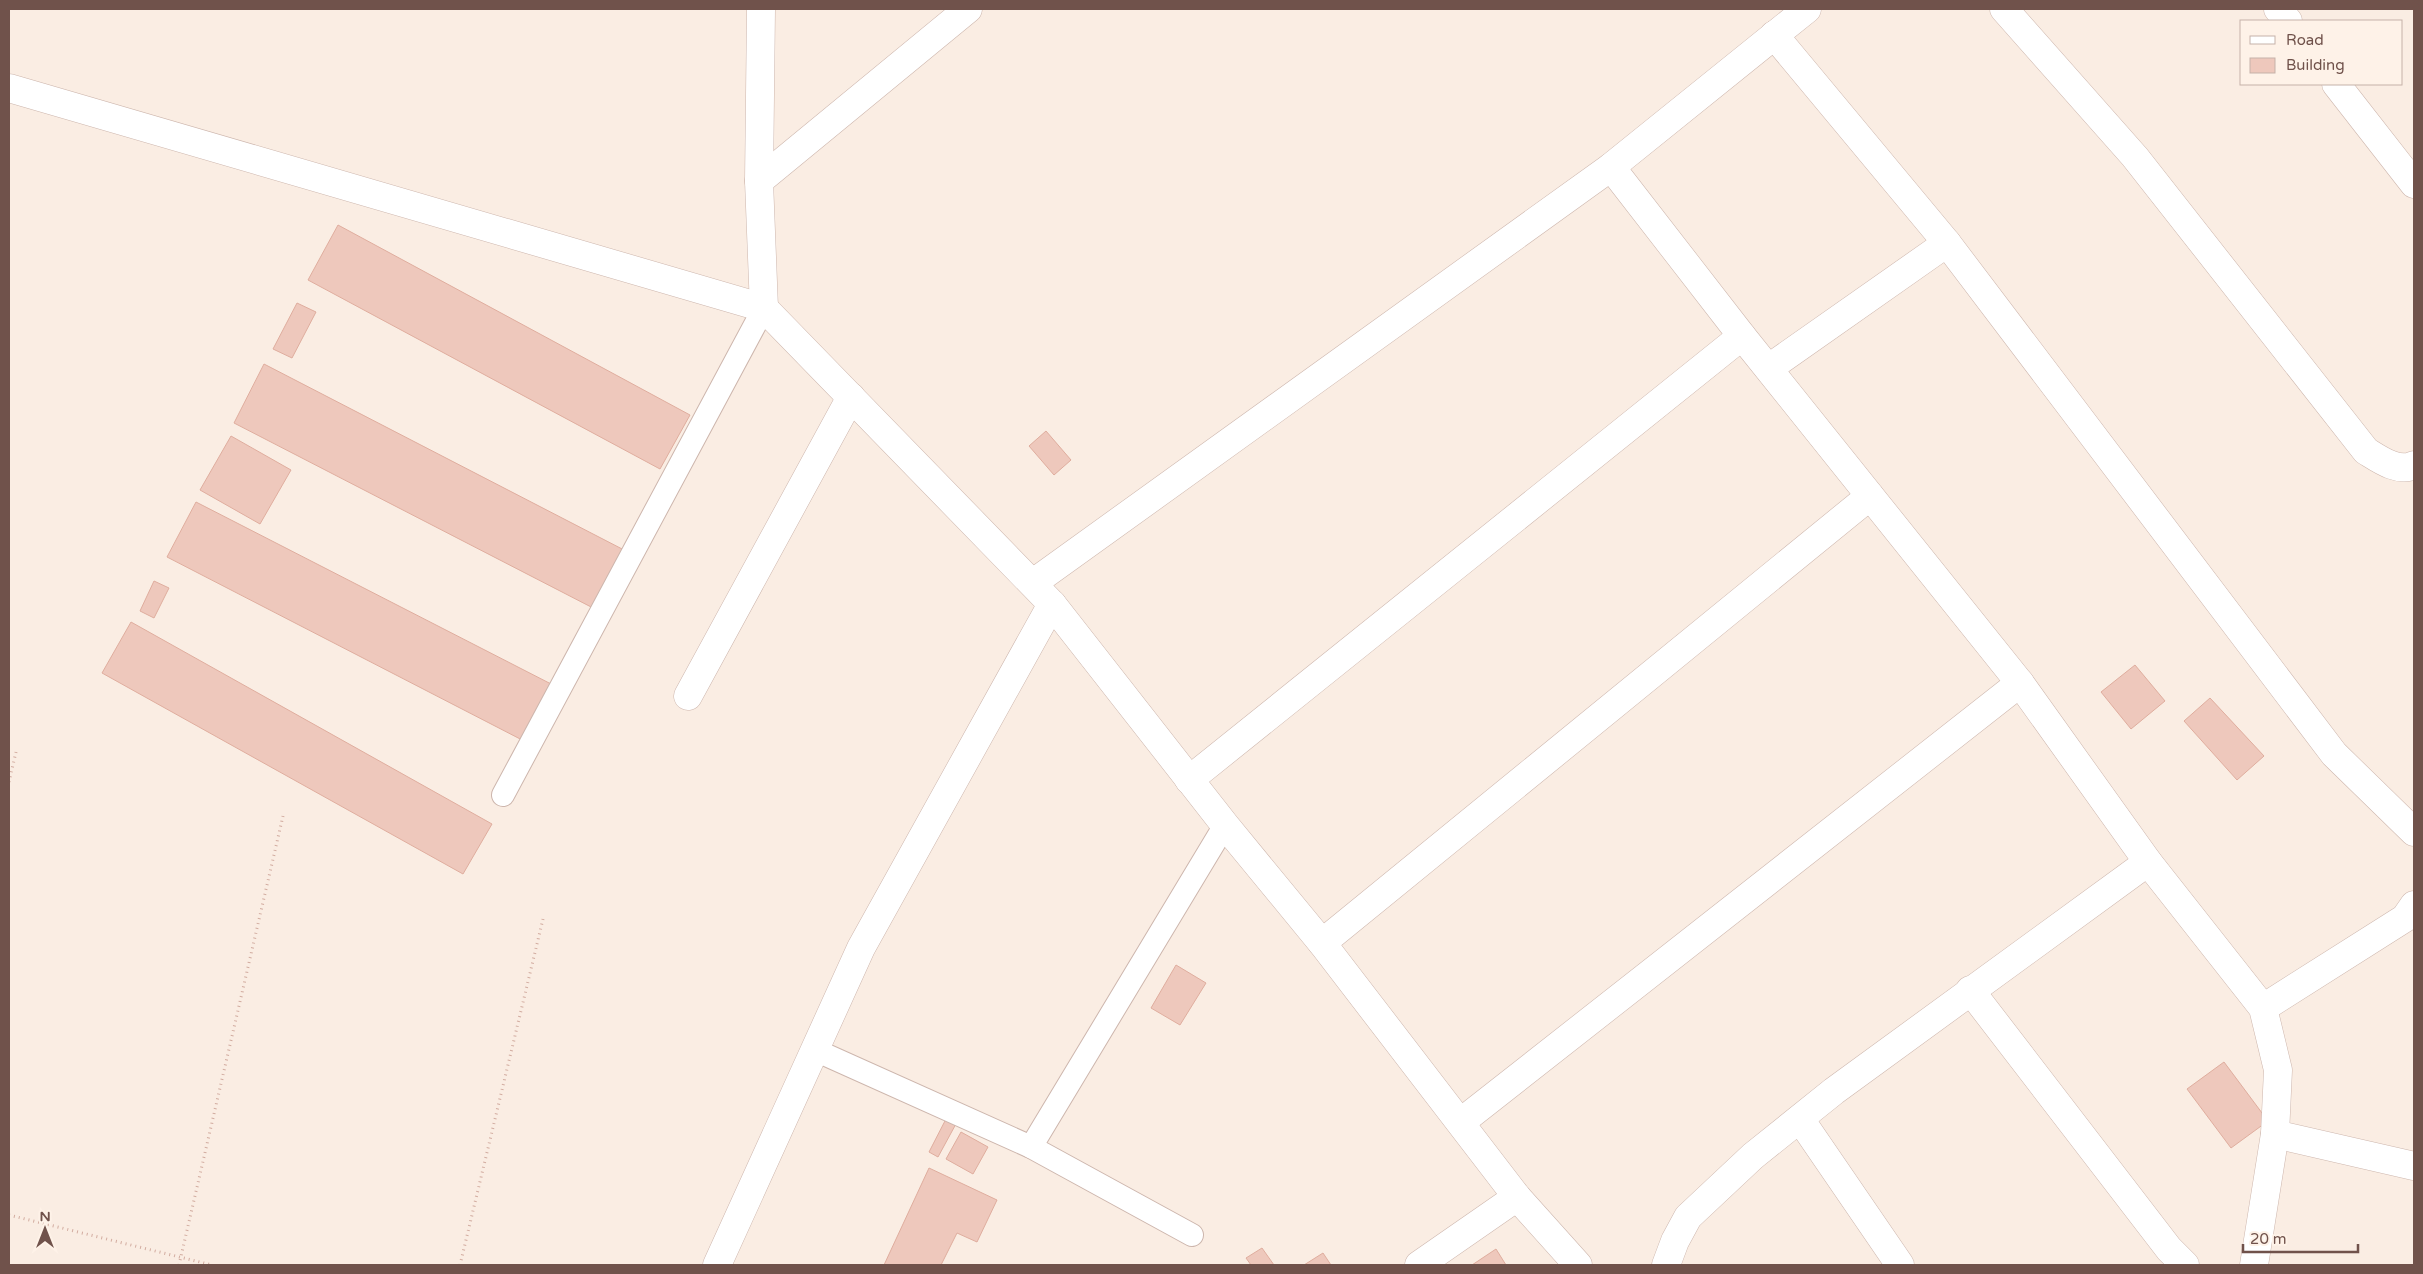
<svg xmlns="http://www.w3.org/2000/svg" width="2423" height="1274" font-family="'Varela Round',sans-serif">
<rect width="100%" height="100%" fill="#faede3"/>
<g fill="#eec8bc" stroke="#dfad9e">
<polygon points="338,225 690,415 660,469 308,280"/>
<polygon points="297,303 316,312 292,358 273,349"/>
<polygon points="264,364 626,551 595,609 234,423"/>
<polygon points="1046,431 1071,460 1054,475 1029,446"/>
<polygon points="231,436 291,470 260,524 200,490"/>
<polygon points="196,502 555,686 526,742 167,557"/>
<polygon points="154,581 169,588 154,618 140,611"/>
<polygon points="131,622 492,824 463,874 102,673"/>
<polygon points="2135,665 2165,701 2131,729 2101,692"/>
<polygon points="2210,698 2264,756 2237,780 2184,721"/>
<polygon points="1176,965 1206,983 1180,1025 1151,1008"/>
<polygon points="2224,1062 2268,1121 2231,1148 2187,1089"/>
<polygon points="947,1117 957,1122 938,1157 929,1152"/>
<polygon points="961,1132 988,1147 973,1174 946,1159"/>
<polygon points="929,1168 997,1200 977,1242 957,1233 941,1265 884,1265"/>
<polygon points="1262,1248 1274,1265 1251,1265 1246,1258"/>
<polygon points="1496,1249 1506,1265 1472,1265"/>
<polygon points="1323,1253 1331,1265 1304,1265"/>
</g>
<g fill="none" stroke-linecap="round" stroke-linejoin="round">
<g stroke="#cdb6ad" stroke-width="24">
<g id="service">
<polyline points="503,795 764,308"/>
<polyline points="815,1050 1031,1147 1192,1235"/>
<polyline points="1031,1147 1225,825"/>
</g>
</g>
<g stroke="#cdb6ad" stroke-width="29">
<g id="minor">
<polyline points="761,9 759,181 764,308"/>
<path d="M2004 9 2135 157 2366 451C2379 459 2398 473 2414 465"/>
<polyline points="2278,9 2288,21"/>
<polyline points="1774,35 1947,243 2334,754 2414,832"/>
<polyline points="2336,84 2414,184"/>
<polyline points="9,88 764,308 1052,604 1225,825 1322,943 1517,1197 1578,1265"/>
<polyline points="1611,167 1742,336 2020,683 2148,862 2263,1008 2278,1070 2275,1134 2254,1265"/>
<polyline points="759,181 968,9"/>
<polyline points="1769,368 1947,243"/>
<polyline points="1033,583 1611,167 1807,9"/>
<polyline points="688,696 851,397"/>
<polyline points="1189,780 1742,336"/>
<polyline points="1322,943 1870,496"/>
<polyline points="1970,990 2169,1249 2185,1265"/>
<polyline points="2263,1008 2405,918 2414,905"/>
<polyline points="1800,1119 1900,1265"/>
<polyline points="1461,1122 2020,683"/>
<polyline points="2275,1134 2414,1166"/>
<polyline points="717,1265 861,948 1052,604"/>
<polyline points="1419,1265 1517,1197"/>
<polyline points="1666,1265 1675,1241 1688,1217 1753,1156 1834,1091 2148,862"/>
</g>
</g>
<g stroke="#d2aca0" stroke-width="3" stroke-dasharray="1 4" stroke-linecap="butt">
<polyline points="9,782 16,752"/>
<polyline points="9,1215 212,1265"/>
<polyline points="179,1265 283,816"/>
<polyline points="460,1265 543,919"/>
</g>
<use href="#service" stroke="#fff" stroke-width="22"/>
<use href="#minor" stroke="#fff" stroke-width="28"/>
</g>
<rect width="2423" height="1274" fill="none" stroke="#70524b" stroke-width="20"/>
<rect x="2240" y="20" width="162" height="65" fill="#fef2e8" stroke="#c5b2a9"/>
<rect x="2250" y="36" width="25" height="8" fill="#ffffff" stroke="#c5b2a9"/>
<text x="2286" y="45" font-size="15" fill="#70524b">Road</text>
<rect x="2250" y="58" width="25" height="15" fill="#eec8bc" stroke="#c5b2a9"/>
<text x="2286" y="70" font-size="15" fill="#70524b">Building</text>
<g transform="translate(45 1229)" stroke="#fef2e8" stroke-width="4" paint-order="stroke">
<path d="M0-4L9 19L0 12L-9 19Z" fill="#70524b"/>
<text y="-8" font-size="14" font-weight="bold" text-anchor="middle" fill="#70524b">N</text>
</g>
<path d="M2243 1244v8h115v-8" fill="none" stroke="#70524b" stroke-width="2.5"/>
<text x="2250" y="1244" font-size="15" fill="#70524b" stroke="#fef2e8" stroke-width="4" paint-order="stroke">20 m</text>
</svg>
